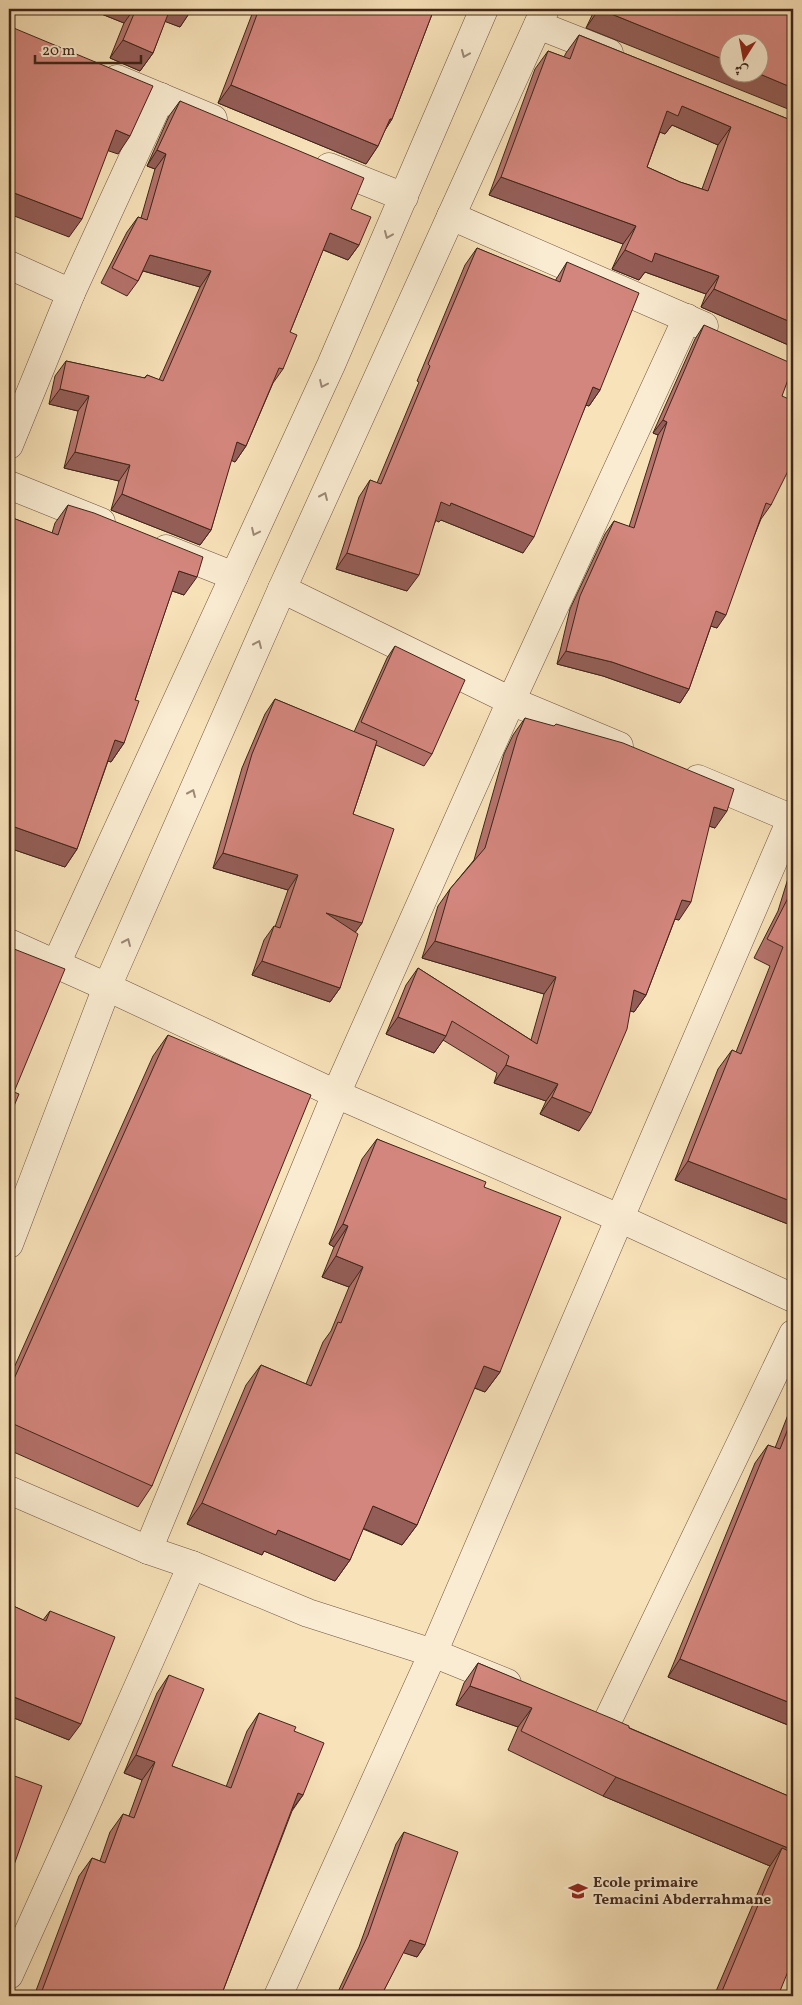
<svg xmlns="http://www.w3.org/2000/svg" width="802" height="2005" font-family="Vollkorn,Amiri,serif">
<rect width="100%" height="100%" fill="#f8e2b9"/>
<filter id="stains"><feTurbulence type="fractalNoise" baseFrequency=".004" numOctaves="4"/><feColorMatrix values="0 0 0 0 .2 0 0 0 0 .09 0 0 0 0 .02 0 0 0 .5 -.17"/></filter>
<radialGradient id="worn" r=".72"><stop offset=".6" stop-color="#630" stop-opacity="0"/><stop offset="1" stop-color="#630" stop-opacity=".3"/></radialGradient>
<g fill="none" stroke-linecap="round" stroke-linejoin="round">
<g stroke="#6d5441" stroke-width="29">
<g id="minor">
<polyline points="538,25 609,53"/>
<polyline points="117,79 213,119"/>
<polyline points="329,167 404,197"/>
<polyline points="451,216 704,326"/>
<polyline points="9,265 71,293"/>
<polyline points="9,445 71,293 161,97"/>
<polyline points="9,485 101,522"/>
<polyline points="166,549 234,576"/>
<polyline points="282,589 511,701 619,746"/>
<polyline points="698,779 793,819"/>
<polyline points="56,964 331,365 484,9"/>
<polyline points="9,1244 107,987 282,589 545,9"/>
<polyline points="9,1490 148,1550 192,1565 308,1613 433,1653 507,1683"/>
<polyline points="148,1550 336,1094 511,701 687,318"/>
<polyline points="606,1724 793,1334"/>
<polyline points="9,1975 88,1800 192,1565"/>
<polyline points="278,1996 433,1653 793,815"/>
</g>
</g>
<g stroke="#6d5441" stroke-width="29">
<polyline id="tertiary" points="9,943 107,987 336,1094 619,1218 793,1298"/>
</g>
<use href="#minor" stroke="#faecd2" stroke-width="28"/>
<use href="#tertiary" stroke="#faecd2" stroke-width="28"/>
</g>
<g fill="#b5736c" stroke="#3f2519" fill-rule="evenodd">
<polygon points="89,9 192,9 180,27 165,21 153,53 140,71 110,58 124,23"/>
<polygon points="254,9 434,9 392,119 385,130 378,146 366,164 218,103"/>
<polygon points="595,9 793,9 586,28"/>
<path d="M579 35 793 121V347L701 307 706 294 645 272 639 280 612 269 623 244 489 195 535 69 548 51 564 57 566 53ZM672 125 718 145 702 189 680 182 647 167 660 132 665 134Z"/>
<polygon points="180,101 351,209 359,245 348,260 323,250 290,332 283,369 273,383 246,446 235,462 231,460 211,530 200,545 111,510 119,481 64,468 78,411 49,404 55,376 66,361 144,378 147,375 159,380 200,287 143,271 138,281 127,296 101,283 127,232 138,217 141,218 155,169 147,166 169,116"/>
<polygon points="477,248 555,281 567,262 600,390 589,406 586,405 523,553 441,520 439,522 436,520 407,591 336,569 359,497 370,480 377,483 419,382 417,381 465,265"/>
<polygon points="704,325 782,396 771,505 761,519 717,628 711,626 689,689 680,703 603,676 557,664 570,609 605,534 614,521 629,527 658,435 653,433 695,339"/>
<polygon points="68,505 184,595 172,591 135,700 124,743 111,762 108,761 77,849 65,867 9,848 9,519 10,517 52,533 55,523"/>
<polygon points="395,646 432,754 424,766 376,745 353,814 362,923 355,932 340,988 330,1002 252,975 264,940 274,926 275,927 288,890 213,868 242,768 265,714 275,699 354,732 387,658"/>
<polygon points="525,718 715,828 709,826 679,920 675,919 646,995 634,1012 630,1011 579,1131 540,1114 546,1101 494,1083 497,1073 443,1040 434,1053 386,1034 406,985 418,968 531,1040 544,994 422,958 438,906 450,889 474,860 504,754 513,735"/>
<polygon points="793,862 793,1226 675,1180 718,1069 732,1050 736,1052 770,966 754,958 778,911"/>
<polygon points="168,1035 152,1486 138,1507 9,1450 9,1379 153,1056"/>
<polygon points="377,1139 484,1187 500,1372 485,1392 474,1388 417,1525 402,1545 363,1529 350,1560 335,1581 264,1551 262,1555 187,1524 246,1385 261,1365 306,1384 323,1342 331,1331 349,1287 322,1277 334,1247 329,1244 362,1159"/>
<polygon points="793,1402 793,1727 668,1677 755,1463 768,1445 775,1448"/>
<polygon points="9,1604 43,1620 50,1611 69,1740 9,1716"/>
<polygon points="478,1663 793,1798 778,1996 714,1996 768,1869 770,1866 603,1796 508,1750 518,1727 456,1705 464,1683"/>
<polygon points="169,1675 172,1766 226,1787 247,1731 259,1713 294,1731 303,1795 292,1811 221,1996 34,1996 79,1876 92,1858 100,1861 110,1832 123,1814 129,1816 142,1780 124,1773 157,1693"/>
<polygon points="404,1832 425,1945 417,1957 403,1952 381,1996 336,1996 359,1947 396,1844"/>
</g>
<g fill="#945e58" stroke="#3f2519">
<polygon points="89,9 134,9 124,23"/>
<polygon points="168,9 192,9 180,27 161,20"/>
<polygon points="599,9 730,62 730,72 755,72 793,88 793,111 586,28"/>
<polygon points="123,40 153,53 140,71 110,58"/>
<polygon points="231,85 378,146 366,164 218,103"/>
<polygon points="682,106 731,127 718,145 672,125 665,134 654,130 667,111"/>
<polygon points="390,119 392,119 380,138"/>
<polygon points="116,130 130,136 118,154 103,149"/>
<polygon points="157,150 166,154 155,169 147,166"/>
<polygon points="501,177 636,226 623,244 489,195"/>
<polygon points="9,191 82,219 69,237 9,214"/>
<polygon points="330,233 359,245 348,260 319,248"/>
<polygon points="625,250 655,253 719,276 706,294 645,272 639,280 612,269"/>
<polygon points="150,255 211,271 200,287 140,270"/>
<polygon points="714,289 793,323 793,347 701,307"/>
<polygon points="593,387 600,390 589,406 582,404"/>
<polygon points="60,389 89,396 78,411 49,404"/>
<polygon points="663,420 667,422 658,435 653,433"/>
<polygon points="237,442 246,446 235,462 226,458"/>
<polygon points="75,452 130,465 119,481 64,468"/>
<polygon points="122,494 211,530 200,545 111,510"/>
<polygon points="441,502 451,503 534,537 523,553 441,520 439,522 430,518"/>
<polygon points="347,553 419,575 407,591 336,569"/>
<polygon points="179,571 197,577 184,595 167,589"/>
<polygon points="716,611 726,615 717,628 707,625"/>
<polygon points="566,651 612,662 689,689 680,703 603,676 557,664"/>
<polygon points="115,740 124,743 111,762 102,759"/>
<polygon points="714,807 727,811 715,828 702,824"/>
<polygon points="9,825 77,849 65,867 9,848"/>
<polygon points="223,853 298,875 288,890 213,868"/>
<polygon points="682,900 691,902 679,920 670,918"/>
<polygon points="326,913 362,923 352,937"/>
<polygon points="435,941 556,977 544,994 422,958"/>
<polygon points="262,961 340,988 330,1002 252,975"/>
<polygon points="634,990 646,995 634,1012 622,1008"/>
<polygon points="398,1017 446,1036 434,1053 386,1034"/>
<polygon points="506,1065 558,1084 546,1101 494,1083"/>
<polygon points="552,1097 591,1113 579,1131 540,1114"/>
<polygon points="688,1161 793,1202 793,1226 675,1180"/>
<polygon points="343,1224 348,1226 334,1247 329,1244"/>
<polygon points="336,1256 363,1267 349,1287 322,1277"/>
<polygon points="484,1366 500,1372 485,1392 470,1386"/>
<polygon points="202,1503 278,1530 350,1560 335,1581 264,1551 262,1555 187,1524"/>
<polygon points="373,1506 417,1525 402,1545 358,1526"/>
<polygon points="680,1659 793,1704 793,1727 668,1677"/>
<polygon points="470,1686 532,1708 518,1727 456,1705"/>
<polygon points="9,1695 81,1724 69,1740 9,1716"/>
<polygon points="136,1755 155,1762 142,1780 124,1773"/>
<polygon points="616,1777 793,1850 793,1867 782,1848 770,1866 603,1796"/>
<polygon points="298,1793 303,1795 290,1812"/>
<polygon points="410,1940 425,1945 417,1957 401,1952"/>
</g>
<g fill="#d3867d" stroke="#3f2519" fill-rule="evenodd">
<polygon points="136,9 170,9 153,53 123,40"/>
<polygon points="259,9 434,9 392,119 390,119 378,146 231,85"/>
<polygon points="599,9 793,9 793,88 755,72 760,72 760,42 730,42 730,62"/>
<polygon points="9,23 9,24 16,29 153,86 130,136 116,130 82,219 9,191"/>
<path d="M579 35 793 121V323L714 289 719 276 655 253 652 262 625 250 636 226 501 177 548 51 570 59ZM682 106 731 127 708 191 680 182 647 167 667 111 678 116Z"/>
<polygon points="180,101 364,178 351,209 371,217 359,245 330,233 290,332 297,335 283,369 279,368 246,446 237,442 211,530 122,494 130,465 75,452 89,396 60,389 66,361 145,378 147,375 163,381 211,271 150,255 138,281 112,268 138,217 147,220 166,154 157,150"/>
<polygon points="477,248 560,282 567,262 639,293 600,390 593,387 534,537 451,503 450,506 441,502 419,575 347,553 370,480 381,484 430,366 428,364"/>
<polygon points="704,325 793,364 793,366 782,396 793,401 793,461 771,505 766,503 726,615 716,611 689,689 612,662 566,651 580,596 614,521 634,528 667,422 663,420"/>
<polygon points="68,505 94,513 203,557 197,577 179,571 135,700 139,701 124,743 115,740 77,849 9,825 9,521 10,517 58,535"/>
<polygon points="395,646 465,680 432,754 361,722"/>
<polygon points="275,699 377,741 353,814 394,829 362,923 326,913 358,934 340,988 262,961 274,926 280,928 298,875 223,853 252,754"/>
<polygon points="525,718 554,726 556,724 623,743 734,789 727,811 714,807 691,902 682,900 646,995 634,990 627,1029 591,1113 552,1097 558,1084 506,1065 509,1056 452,1021 446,1036 398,1017 418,968 537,1044 556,977 435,941 450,889 485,848 517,737"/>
<polygon points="793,886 793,1202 688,1161 732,1050 741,1054 783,947 767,939 791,892"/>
<polygon points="9,947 65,969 14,1092 19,1094 9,1118"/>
<polygon points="168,1035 311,1095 152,1486 9,1422 9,1390"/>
<polygon points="377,1139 486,1182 484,1187 561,1217 500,1372 484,1366 417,1525 373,1506 350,1560 278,1530 276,1535 202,1503 261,1365 311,1386 338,1322 341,1323 363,1267 336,1256 348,1226 343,1224"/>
<polygon points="793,1416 793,1704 680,1659 768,1445 780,1449"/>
<polygon points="9,1604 46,1621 50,1611 115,1637 81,1724 9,1695"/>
<polygon points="478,1663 613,1719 629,1726 629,1728 793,1798 793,1850 616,1777 521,1731 532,1708 470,1686"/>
<polygon points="169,1675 204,1689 172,1766 231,1788 259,1713 296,1727 294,1731 324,1743 303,1795 298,1793 221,1996 40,1996 92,1858 105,1863 123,1814 134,1818 155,1762 136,1755"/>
<polygon points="9,1774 42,1786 14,1865 12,1865 9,1872"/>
<polygon points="404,1832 458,1852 425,1945 410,1940 381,1996 378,1996 375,1994 374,1996 339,1996 368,1935"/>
<polygon points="782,1848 793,1853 793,1959 778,1996 720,1996"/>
</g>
<defs><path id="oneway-chevron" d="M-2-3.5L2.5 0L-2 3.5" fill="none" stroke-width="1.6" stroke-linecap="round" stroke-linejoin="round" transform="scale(1.25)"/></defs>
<g stroke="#9c8876">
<use href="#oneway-chevron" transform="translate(465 54) rotate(113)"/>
<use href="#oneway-chevron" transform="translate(388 235) rotate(113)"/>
<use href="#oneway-chevron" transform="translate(323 384) rotate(115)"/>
<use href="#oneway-chevron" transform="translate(324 496) rotate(-66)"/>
<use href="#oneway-chevron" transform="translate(255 532) rotate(115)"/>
<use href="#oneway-chevron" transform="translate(258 644) rotate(-66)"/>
<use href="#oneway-chevron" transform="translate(192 793) rotate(-66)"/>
<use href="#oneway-chevron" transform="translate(127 942) rotate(-66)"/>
</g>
<defs>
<g id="school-bare" transform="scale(1.5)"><path d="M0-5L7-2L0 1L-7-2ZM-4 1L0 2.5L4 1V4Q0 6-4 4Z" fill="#8f2418" stroke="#faecd2" stroke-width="2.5" paint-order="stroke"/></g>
</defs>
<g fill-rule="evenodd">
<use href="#school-bare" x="578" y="1891"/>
</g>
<g text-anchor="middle" stroke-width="4" stroke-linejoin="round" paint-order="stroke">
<g font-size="15" font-weight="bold" fill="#3f2519" stroke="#faecd2" text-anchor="start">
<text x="593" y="1887">Ecole primaire<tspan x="593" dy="17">Temacini Abderrahmane</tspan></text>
</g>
</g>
<rect width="802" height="2005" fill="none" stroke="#f8e2b9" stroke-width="30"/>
<rect x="10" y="10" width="782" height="1985" fill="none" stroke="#3f2519" stroke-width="2.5"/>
<rect x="15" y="15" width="772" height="1975" fill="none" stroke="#3f2519"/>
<g transform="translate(744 58) rotate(191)"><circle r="24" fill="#faecd2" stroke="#af9c88"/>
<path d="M0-4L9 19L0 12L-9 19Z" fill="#8f2418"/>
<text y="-8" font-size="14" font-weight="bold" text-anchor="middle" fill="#3f2519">ش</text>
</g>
<path d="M35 55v8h106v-8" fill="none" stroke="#3f2519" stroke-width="2.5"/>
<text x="42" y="55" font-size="15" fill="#3f2519" stroke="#faecd2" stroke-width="4" paint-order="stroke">20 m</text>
<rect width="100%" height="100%" filter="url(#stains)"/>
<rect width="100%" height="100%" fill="url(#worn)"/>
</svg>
